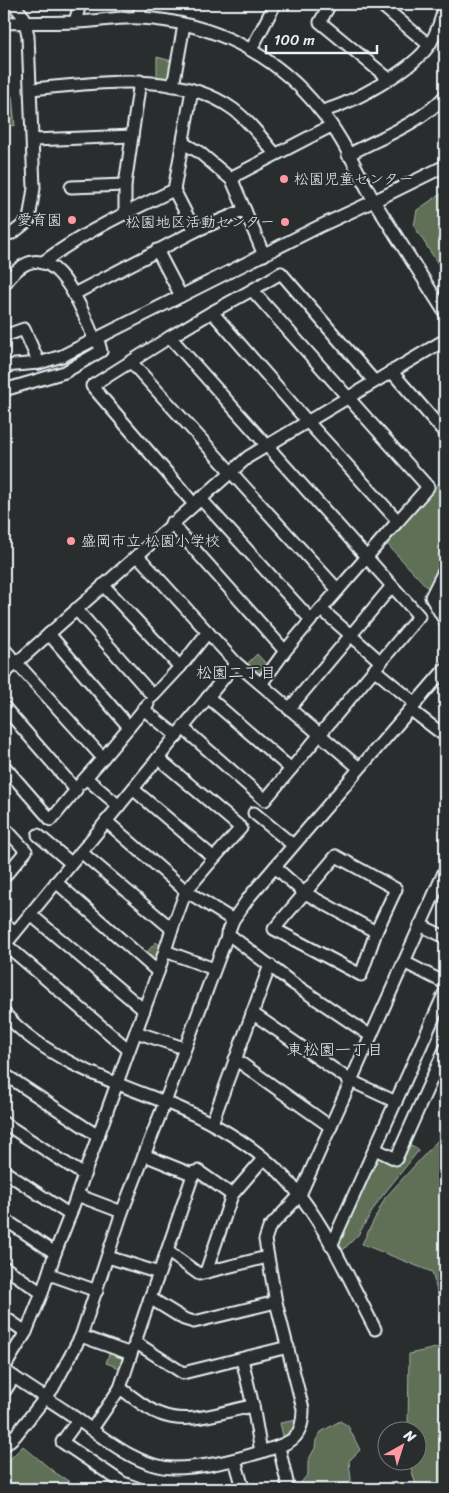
<svg xmlns="http://www.w3.org/2000/svg" width="449" height="1493" font-family="Sriracha,'Klee One',sans-serif">
<rect width="100%" height="100%" fill="#2a2d2e"/>
<filter id="ink" filterUnits="userSpaceOnUse"><feTurbulence type="fractalNoise" baseFrequency=".02" numOctaves="2"/><feDisplacementMap in="SourceGraphic" scale="10" xChannelSelector="R" yChannelSelector="G"/><feConvolveMatrix kernelMatrix="1 2 1 2 8 2 1 2 1" color-interpolation-filters="sRGB"/></filter>
<g filter="url(#ink)">
<g fill="#5f6f57" stroke="#a4b0a8">
<polygon points="157,57 175,62 171,82 157,80"/>
<polygon points="4,96 12,96 15,126 4,124"/>
<polygon points="445,191 445,275 414,226 417,210"/>
<polygon points="439,483 445,488 445,550 429,589 385,542"/>
<polygon points="257,654 270,668 262,677 247,664"/>
<polygon points="156,942 163,948 158,964 145,954"/>
<polygon points="445,1124 445,1322 432,1272 362,1244 385,1198 438,1140"/>
<polygon points="407,1143 419,1150 379,1200 358,1235 341,1252 336,1246 379,1154 396,1162"/>
<polygon points="445,1346 445,1489 417,1489 409,1461 416,1460 416,1430 408,1430 409,1354"/>
<polygon points="110,1351 126,1357 122,1369 106,1363"/>
<polygon points="297,1420 294,1430 284,1440 280,1423"/>
<polygon points="340,1421 348,1426 360,1450 349,1461 352,1489 287,1489 299,1485 308,1474 308,1461 315,1448 316,1440 321,1432"/>
<polygon points="23,1446 54,1472 81,1489 71,1489 66,1485 61,1488 32,1484 4,1489 4,1465"/>
</g>
<g fill="none" stroke-linecap="round" stroke-linejoin="round">
<g stroke="#e8f1f8" stroke-width="15">
<g id="minor">
<polyline points="330,4 320,22 389,79"/>
<polyline points="380,4 429,45"/>
<polyline points="139,17 141,4"/>
<polyline points="75,22 80,4"/>
<path d="M4 23C28 22 52 23 76 22 97 22 119 16 140 18 212 22 276 54 320 110 342 136 357 171 374 201L445 166"/>
<polyline points="252,48 275,4"/>
<polyline points="173,86 184,25"/>
<path d="M31 89C94 84 178 69 233 109 249 121 263 139 275 154"/>
<polyline points="192,90 174,190 195,231"/>
<path d="M322 111C351 104 414 69 430 44 437 32 442 18 445 4"/>
<polyline points="33,140 132,136"/>
<polyline points="183,143 199,152 232,180"/>
<path d="M348 155C379 138 421 123 445 96"/>
<polyline points="71,187 125,185"/>
<polyline points="125,214 125,185 140,81"/>
<polyline points="4,234 13,233 29,220 34,188 28,36 24,17 14,5 5,4"/>
<polyline points="157,250 181,296"/>
<polyline points="264,255 232,180 238,174 331,126"/>
<path d="M42 263C82 233 129 211 174 190"/>
<path d="M4 285C49 221 80 304 95 341"/>
<polygon points="252,290 428,487 398,521 307,421 212,312"/>
<polyline points="252,290 281,273 374,381"/>
<polyline points="74,294 195,231 245,210"/>
<polyline points="4,336 24,329 39,363"/>
<polyline points="170,337 212,312"/>
<polyline points="131,362 338,590 398,521"/>
<polyline points="4,366 39,363 62,356 318,227 374,201 445,313"/>
<polyline points="391,371 445,433"/>
<polyline points="4,390 65,372 101,351 98,340"/>
<polyline points="194,504 92,386 170,337 419,616 291,769"/>
<polyline points="171,523 285,651 311,620 200,498"/>
<polyline points="138,556 236,663 359,768"/>
<polyline points="443,573 431,597 445,621"/>
<polyline points="76,609 153,696 180,667 103,585"/>
<polyline points="321,609 381,662"/>
<polyline points="316,615 338,590"/>
<polyline points="4,649 103,758 129,727 49,634"/>
<polyline points="180,667 208,632"/>
<polyline points="375,670 416,704"/>
<polyline points="4,674 248,457 445,340"/>
<polyline points="261,684 285,651"/>
<polyline points="4,707 76,790 51,820 4,766"/>
<polyline points="143,709 177,736"/>
<polyline points="289,709 392,586"/>
<polyline points="411,710 445,736"/>
<polyline points="129,727 148,704"/>
<polyline points="183,728 265,800 291,769 208,697"/>
<polyline points="86,778 119,806"/>
<polyline points="81,783 103,758"/>
<polyline points="133,789 214,858 241,828 158,758"/>
<polyline points="254,813 293,845"/>
<polyline points="4,827 26,851 4,877"/>
<polyline points="38,835 71,863"/>
<polyline points="81,852 172,929 186,891 106,821"/>
<polygon points="336,856 396,889 376,932 361,975 274,929"/>
<polyline points="214,858 186,891 233,920"/>
<polyline points="275,867 303,892 376,932"/>
<polyline points="56,882 158,972 129,1050"/>
<polyline points="30,914 144,1010"/>
<polyline points="4,923 15,932"/>
<polyline points="420,925 445,937"/>
<polyline points="227,933 291,982 371,1036"/>
<polyline points="5,944 129,1050 98,1136"/>
<polyline points="4,946 236,663"/>
<polyline points="165,951 214,969"/>
<polyline points="404,962 445,983"/>
<polyline points="158,972 172,929"/>
<path d="M4 1013C45 1059 109 1081 165 1102L122 1212 81 1336 53 1388 15 1436 4 1446"/>
<polyline points="252,1013 351,1081 396,1102"/>
<polyline points="136,1032 184,1048"/>
<polyline points="235,1059 331,1127"/>
<polyline points="4,1074 98,1136 84,1175 4,1123"/>
<polyline points="212,1123 270,965"/>
<polyline points="375,1149 396,1159 445,1049"/>
<polyline points="144,1155 194,1175"/>
<polyline points="4,1171 70,1215 55,1253 4,1219"/>
<polyline points="77,1195 122,1212"/>
<polyline points="232,1195 198,1171 194,1172 167,1251 199,1274 267,1257"/>
<polyline points="70,1215 84,1175"/>
<polyline points="331,1246 445,992"/>
<polyline points="108,1257 159,1273"/>
<polyline points="4,1267 42,1293 26,1332 4,1317"/>
<polyline points="206,1272 232,1195 263,1159"/>
<polyline points="49,1274 97,1291"/>
<polyline points="42,1293 55,1253"/>
<polyline points="150,1298 167,1251"/>
<polyline points="276,1302 194,1322 184,1319 150,1298 135,1342 183,1373 288,1347"/>
<path d="M375 1329C352 1285 331 1237 301 1197 268 1152 215 1122 165 1102L233 920 250 896 445 669"/>
<polyline points="81,1336 131,1354"/>
<polyline points="242,1359 253,1406"/>
<polyline points="4,1368 26,1332"/>
<path d="M4 1370C25 1385 46 1398 67 1412 98 1433 136 1468 174 1468 204 1468 236 1460 264 1451 290 1443 303 1440 303 1409L276 1302 265 1240 269 1228 300 1195 445 870"/>
<polyline points="120,1388 133,1348"/>
<polyline points="4,1392 14,1377"/>
<polyline points="78,1420 62,1442 123,1483 139,1489"/>
<path d="M92 1429 120 1388C133 1397 146 1409 160 1414 189 1426 223 1411 253 1406L261 1452"/>
<polyline points="279,1447 287,1482"/>
<polyline points="235,1460 243,1488 237,1489"/>
</g>
</g>
<use href="#minor" stroke="#2a2d2e" stroke-width="11"/>
</g>
</g>
<g fill="#ff9aa2" stroke="#2a2d2e" stroke-width="2">
<circle cx="284" cy="179" r="5"/>
<circle cx="72" cy="220" r="5"/>
<circle cx="285" cy="222" r="5"/>
<circle cx="71" cy="541" r="5"/>
</g>
<g text-anchor="middle" stroke-width="4" stroke-linejoin="round" paint-order="stroke">
<g font-size="15" fill="#e8f1f8" stroke="#2a2d2e" text-anchor="start">
<text x="294" y="184">松園児童センター</text>
<text x="62" y="225" text-anchor="end">愛育園</text>
<text x="275" y="227" text-anchor="end">松園地区活動センター</text>
<text x="81" y="546">盛岡市立 松園小学校</text>
</g>
<g font-size="16" fill="#e8f1f8" stroke="#2a2d2e">
<text x="236" y="678">松園二丁目</text>
<text x="335" y="1055">東松園一丁目</text>
</g>
</g>
<rect width="449" height="1493" fill="none" stroke="#2a2d2e" stroke-width="20"/>
<rect x="10" y="10" width="429" height="1473" fill="none" stroke="#e8f1f8" stroke-width="2" filter="url(#ink)"/>
<g transform="translate(402 1446) rotate(39)"><circle r="24" fill="#2a2d2e" stroke="#767b7f"/>
<path d="M0-4L9 19L0 12L-9 19Z" fill="#ff9aa2"/>
<text y="-8" font-size="14" font-weight="bold" text-anchor="middle" fill="#e8f1f8">N</text>
</g>
<path d="M266 45v8h111v-8" fill="none" stroke="#e8f1f8" stroke-width="2.5"/>
<text x="274" y="45" font-size="15" fill="#e8f1f8" stroke="#2a2d2e" stroke-width="4" paint-order="stroke">100 m</text>
</svg>
